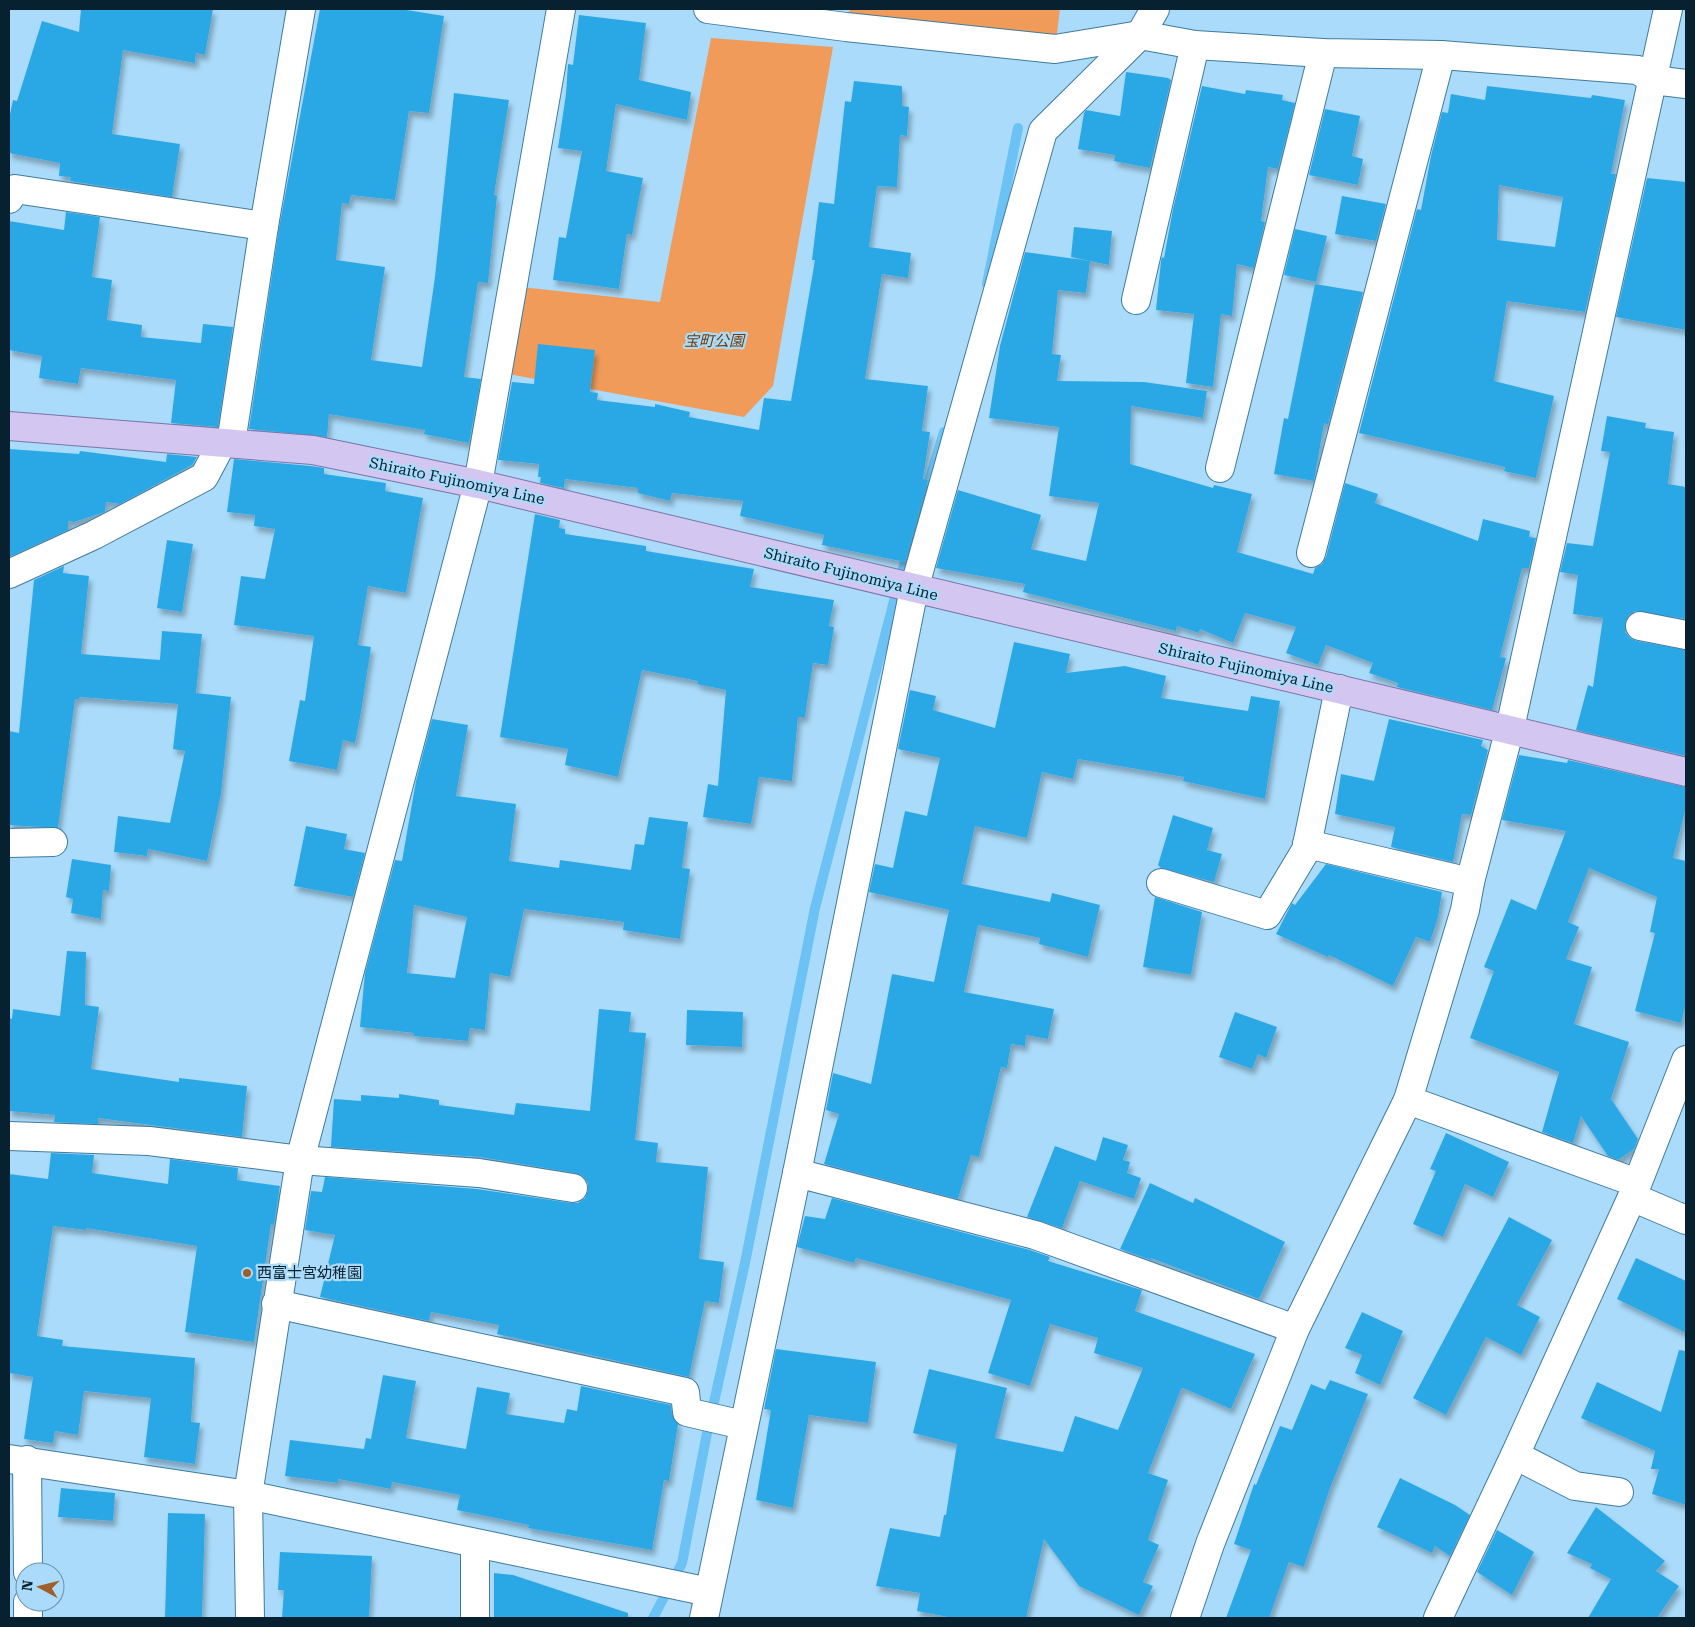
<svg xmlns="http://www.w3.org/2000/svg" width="1695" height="1627" font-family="'Roboto Serif','Noto Sans JP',serif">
<defs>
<filter id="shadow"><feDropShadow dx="3" dy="5.5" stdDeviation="2.5" flood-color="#0004"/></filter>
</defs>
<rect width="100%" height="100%" fill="#aadbfa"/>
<g fill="#f19b5a">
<polygon points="850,9 1060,9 1055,49 846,27"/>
<polygon points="711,38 833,47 773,386 744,417 508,374 521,287 660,302"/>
</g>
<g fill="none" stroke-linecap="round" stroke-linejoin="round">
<g stroke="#6cc2f4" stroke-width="10">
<polyline points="987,284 1018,128"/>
<polyline points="653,1618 682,1563 706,1438 745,1263 815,908 897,589 944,432"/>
</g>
</g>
<g fill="#2ba8e5" fill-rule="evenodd" filter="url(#shadow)">
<polygon points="81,9 213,9 205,55 196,53 195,63 123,50 112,134 180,144 172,197 70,181 71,177 59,176 60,163 9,153 9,119 13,100 17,101 42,21 79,32"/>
<polygon points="320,9 400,9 444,16 429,113 409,111 395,200 351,195 349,204 342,203 336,260 385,267 371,360 422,367 435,277 454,93 509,100 494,195 497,196 488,283 478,282 464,377 481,379 469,443 424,434 425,430 329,414 327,437 249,429 279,228"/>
<polygon points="579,15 646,23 639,80 691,92 687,120 616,104 606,171 643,178 632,235 627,234 619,289 553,280 559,237 566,238 582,151 558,148 566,94 568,64 573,65"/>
<polygon points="1126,72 1168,78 1171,80 1150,168 1114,161 1115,155 1078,149 1084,113 1086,110 1120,116"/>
<polygon points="854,81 902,86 902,106 909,107 907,136 900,135 897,187 877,186 869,247 911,253 908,278 882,274 865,379 928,386 922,431 930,432 923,479 928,480 905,562 822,545 824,535 740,516 743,501 672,493 670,501 638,493 638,488 565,479 564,488 540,483 541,477 538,477 539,464 498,460 512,382 534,384 538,344 595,350 590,392 598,393 597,400 655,407 655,404 690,412 689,417 759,430 764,398 791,401 815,260 812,260 819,202 834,204 845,101 851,102"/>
<polygon points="1202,86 1245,94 1246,90 1283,95 1282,100 1295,103 1278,169 1268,167 1261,221 1265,222 1254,268 1237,264 1232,316 1221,314 1213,387 1186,383 1194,314 1156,310 1161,261 1162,257 1164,258 1173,209"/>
<path d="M1487 86 1591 98 1592 95 1625 100 1611 174H1616L1585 312 1507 301 1494 381 1554 396 1536 478 1504 471 1505 467 1359 433 1417 209 1421 210 1431 156 1442 112 1448 113 1451 94 1485 100ZM1499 185 1563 197 1555 247 1497 240Z"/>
<polygon points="1325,109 1360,116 1352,156 1363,159 1358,185 1309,175"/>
<polygon points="1647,178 1686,182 1686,330 1616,317"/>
<polygon points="1342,196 1386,204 1376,241 1335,234"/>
<polygon points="66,212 100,217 92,277 112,280 107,320 142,325 141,337 201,343 203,324 233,327 218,427 171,423 176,380 81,368 78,384 39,378 42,356 9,350 9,221 64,230"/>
<polygon points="1074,227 1112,231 1109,265 1071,257"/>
<polygon points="1295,229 1327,236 1316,282 1284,275"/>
<polygon points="1025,252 1090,261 1086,293 1058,290 1052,354 1061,355 1057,381 1144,382 1207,391 1203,418 1131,406 1130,464 1213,488 1214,485 1252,494 1237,552 1313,574 1315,568 1322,564 1326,557 1345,483 1378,494 1375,503 1478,541 1483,519 1530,531 1529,537 1536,538 1529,568 1522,568 1500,657 1506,658 1492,710 1397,687 1398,683 1369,673 1373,663 1326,645 1318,665 1286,653 1296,627 1245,613 1233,643 1200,629 1199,633 1177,626 1176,631 1023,592 1025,584 936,568 958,490 1041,515 1031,549 1086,561 1099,503 1049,496 1059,427 989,418 1000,346"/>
<polygon points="1315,284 1363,292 1328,425 1324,423 1314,481 1274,474 1284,418 1288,419"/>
<polygon points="1607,416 1646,423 1645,428 1674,432 1668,484 1686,487 1686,619 1635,611 1628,616 1625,623 1625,632 1630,638 1637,641 1686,650 1686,756 1576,730 1588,685 1593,687 1603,618 1573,614 1578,575 1560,572 1567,543 1593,546 1610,452 1601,451"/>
<polygon points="9,449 79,454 80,451 166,462 167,454 197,457 192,465 120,504 106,502 105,512 74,522 68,521 68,530 9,557"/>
<polygon points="234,459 311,466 324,468 324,474 386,483 385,491 423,498 406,593 368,586 358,645 371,647 361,712 355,743 343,740 337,770 289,761 300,700 305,701 314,636 234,625 241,576 265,579 275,529 254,526 255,515 227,512"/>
<polygon points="535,514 560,520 559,528 565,529 565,534 646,546 646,551 754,569 750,587 834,600 829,626 834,627 828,665 813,663 805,717 798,717 792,781 759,777 751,824 703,817 708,784 718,786 726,690 697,684 698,681 642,670 618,777 565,765 568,749 500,737"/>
<polygon points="167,540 193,544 182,612 157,608"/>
<polygon points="64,566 63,573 89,576 81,654 160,660 162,631 202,634 196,693 231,697 221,794 207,861 148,849 147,856 114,852 118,816 170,823 185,751 173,749 178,704 79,697 79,699 75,699 58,828 9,825 9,731 19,733 34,580"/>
<polygon points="1014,642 1070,654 1066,673 1125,666 1166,676 1161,698 1248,711 1251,696 1280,701 1265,799 1183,781 1184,777 1078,759 1073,779 1042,772 1027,838 975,826 962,884 1050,902 1052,893 1100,905 1088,957 1039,944 1040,938 978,925 964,992 1054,1009 1048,1039 1026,1035 1025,1046 1011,1044 1007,1068 1001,1067 979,1157 971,1155 958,1199 824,1164 839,1114 826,1110 833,1073 871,1084 892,974 934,982 949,910 869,892 875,864 893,868 905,811 927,816 940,758 898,749 910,690 936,696 933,710 995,728"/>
<path d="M432 719 468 725 456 796 516 804 509 861 559 868 560 860 631 870 635 844 644 845 649 817 688 822 682 868 690 869 680 939 623 930 624 922 524 909 510 977 490 973 485 1030 470 1028 468 1041 414 1036V1033L360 1027 365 973 395 860 402 861 416 781ZM414 905 467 917 455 978 407 973Z"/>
<polygon points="1389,719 1483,740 1481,746 1488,750 1471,815 1462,814 1453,862 1391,847 1395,827 1335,814 1341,774 1374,781"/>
<polygon points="1519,755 1567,763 1568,760 1686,787 1686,807 1673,858 1686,861 1686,1004 1681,1023 1635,1011 1655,933 1650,932 1657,897 1589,868 1568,922 1579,927 1566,959 1592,967 1574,1024 1629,1042 1611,1099 1638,1139 1634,1149 1618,1160 1608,1156 1581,1116 1573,1143 1542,1132 1559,1072 1470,1038 1494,971 1484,967 1511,899 1536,910 1566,831 1502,820"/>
<polygon points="1173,815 1213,828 1207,850 1222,854 1214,882 1161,868 1158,865"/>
<polygon points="306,826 347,834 344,849 365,853 353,897 294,886"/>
<polygon points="72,859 111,865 109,891 103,890 101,919 71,913 73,899 66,897"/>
<polygon points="1326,864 1442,892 1438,917 1430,942 1416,937 1393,986 1329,955 1328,957 1276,934 1292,903 1295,905"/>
<polygon points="1155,897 1202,912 1191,975 1143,967"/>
<polygon points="67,951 86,952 85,1005 99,1007 91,1069 179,1082 179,1078 247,1086 242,1137 98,1118 98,1124 54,1122 55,1115 9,1111 9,1018 12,1019 13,1009 60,1016"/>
<polygon points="599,1009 631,1012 629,1032 646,1033 635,1140 658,1143 656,1162 708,1167 699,1259 724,1262 719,1303 705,1301 689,1377 497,1334 499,1325 431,1312 429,1321 320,1297 335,1235 305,1230 311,1191 322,1192 325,1177 477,1189 571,1203 578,1203 585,1198 588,1190 588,1183 583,1176 575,1173 480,1157 331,1147 334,1099 361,1101 361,1095 399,1098 399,1094 439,1100 439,1105 514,1115 516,1103 590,1111"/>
<polygon points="687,1010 743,1012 742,1047 686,1045"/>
<polygon points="1235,1012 1277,1027 1266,1058 1258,1054 1252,1069 1219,1057"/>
<polygon points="1446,1133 1509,1162 1493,1197 1465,1184 1443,1237 1413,1224 1436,1171 1430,1169"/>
<polygon points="1103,1137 1128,1145 1123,1160 1130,1162 1127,1173 1141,1178 1134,1199 1080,1181 1062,1228 1027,1217 1055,1146 1096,1161"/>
<polygon points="51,1153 94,1155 92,1173 168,1184 170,1159 238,1168 237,1180 280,1186 274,1225 271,1224 254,1342 185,1332 197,1246 86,1228 86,1230 53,1226 37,1336 63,1340 62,1346 195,1358 191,1422 200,1423 195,1464 144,1457 151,1398 84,1391 78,1435 55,1431 53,1443 24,1439 33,1377 9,1373 9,1174 48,1179"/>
<polygon points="1150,1183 1193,1203 1195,1198 1285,1242 1259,1299 1151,1258 1151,1260 1120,1249"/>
<polygon points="832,1198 1030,1250 1050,1257 1048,1261 1142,1290 1135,1311 1255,1354 1231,1409 1183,1388 1181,1389 1148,1473 1168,1480 1148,1540 1159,1545 1143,1582 1153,1586 1139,1615 1079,1586 1044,1539 1026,1618 953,1618 917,1611 920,1593 876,1586 890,1528 940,1537 944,1515 946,1515 957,1444 913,1433 929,1369 1007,1388 995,1438 1063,1452 1075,1416 1118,1430 1143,1368 1094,1353 1098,1338 1050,1324 1030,1386 988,1373 1011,1300 856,1258 854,1263 797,1247 805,1216 825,1219"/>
<polygon points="1509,1217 1552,1240 1517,1305 1540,1317 1521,1355 1486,1337 1446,1415 1413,1398"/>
<polygon points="1636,1258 1686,1281 1686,1333 1617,1299"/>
<polygon points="1362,1312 1403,1331 1380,1385 1355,1373 1362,1355 1345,1348"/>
<polygon points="776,1349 876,1362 868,1423 809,1415 793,1508 756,1500 771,1410 764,1409"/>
<polygon points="1679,1350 1686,1351 1686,1505 1652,1494 1659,1469 1651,1469 1655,1451 1581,1418 1597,1382 1661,1412"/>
<polygon points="383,1375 416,1381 406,1438 466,1449 477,1387 510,1393 506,1414 564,1423 567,1409 577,1411 581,1386 671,1405 672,1414 678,1424 669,1481 664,1480 652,1550 528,1528 529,1525 457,1510 460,1495 392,1482 391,1489 338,1479 338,1483 285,1476 290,1440 364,1449 366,1438 371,1439"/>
<polygon points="1330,1380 1368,1394 1330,1488 1304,1567 1289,1562 1269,1618 1226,1618 1251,1550 1234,1544 1254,1484 1256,1485 1280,1426 1292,1430 1311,1384 1325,1390"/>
<polygon points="1400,1478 1455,1505 1470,1515 1450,1556 1435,1546 1432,1553 1377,1527"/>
<polygon points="61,1488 115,1493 113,1521 58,1517"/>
<polygon points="1596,1507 1665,1561 1656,1571 1679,1586 1657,1618 1588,1618 1611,1579 1590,1568 1592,1564 1567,1553"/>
<polygon points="168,1513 205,1514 202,1618 165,1618"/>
<polygon points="1497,1530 1534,1552 1512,1595 1477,1572"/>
<polygon points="280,1552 372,1556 369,1618 282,1618 284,1590 278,1590"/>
<polygon points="494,1573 513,1575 628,1613 628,1618 494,1618"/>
</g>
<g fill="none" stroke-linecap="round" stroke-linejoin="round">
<g stroke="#3f7b9e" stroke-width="30">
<g id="minor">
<polyline points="708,9 846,27 1055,49 1140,35 1195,45 1323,53 1441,55 1638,70 1653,80 1686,84"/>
<polyline points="9,199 15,189 264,226 301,9"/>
<polyline points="1136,300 1195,45"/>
<polyline points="231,443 264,226"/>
<polyline points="1220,468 1323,53"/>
<polyline points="1311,553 1441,55"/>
<polyline points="9,574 94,535 204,477 222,443"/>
<polyline points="1640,626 1686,635"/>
<polyline points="9,843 53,842"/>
<polyline points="1307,844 1470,882"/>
<polyline points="1161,883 1267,915 1306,850 1339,689"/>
<polyline points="1408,1100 1637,1183"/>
<polyline points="9,1136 149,1141 300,1160 479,1173 573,1188"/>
<polyline points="797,1173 1035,1235 1295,1329"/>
<polyline points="1632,1197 1686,1220"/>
<polyline points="276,1304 685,1392 687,1412 743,1425"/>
<polyline points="1515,1455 1575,1486 1619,1492"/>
<polyline points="9,1459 248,1495 709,1592"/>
<polyline points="27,1460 28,1572"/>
<polyline points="475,1544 475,1618"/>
<polyline points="28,1602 28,1618"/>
<polyline points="250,1618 248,1495 300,1160 478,484 561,9"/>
<polyline points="704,1618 797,1173 914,589 1043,131 1140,35 1155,9"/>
<polyline points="1185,1618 1210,1544 1295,1329 1408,1100 1465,910 1470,882 1510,728 1668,9"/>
<polyline points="1438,1618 1515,1455 1632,1197 1686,1060"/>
</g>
</g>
<g stroke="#7875a8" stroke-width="30">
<polyline id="major" points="9,426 313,450 478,484 1686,772"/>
</g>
<use href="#minor" stroke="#fff" stroke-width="28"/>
<use href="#major" stroke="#d3c7f1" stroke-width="28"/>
</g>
<circle fill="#a05e2a" stroke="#aadbfa" stroke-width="2" cx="247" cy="1273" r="5"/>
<g text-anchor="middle" stroke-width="4.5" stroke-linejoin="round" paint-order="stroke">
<g font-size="15" font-style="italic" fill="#733901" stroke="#aadbfa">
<text x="714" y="346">宝町公園</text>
</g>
<g font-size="15" fill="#082130" stroke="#aadbfa">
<text transform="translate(457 481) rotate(12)" y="5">Shiraito Fujinomiya Line</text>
<text transform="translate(851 574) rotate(14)" y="5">Shiraito Fujinomiya Line</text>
<text transform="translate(1246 668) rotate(13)" y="5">Shiraito Fujinomiya Line</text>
</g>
<g font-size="15" fill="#082130" stroke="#aadbfa" text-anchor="start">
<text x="257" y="1278">西富士宮幼稚園</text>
</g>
</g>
<rect width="1695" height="1627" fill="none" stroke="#082130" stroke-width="20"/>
<g transform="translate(40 1587) rotate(277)"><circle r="24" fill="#aadbfa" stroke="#6991a9"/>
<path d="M0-4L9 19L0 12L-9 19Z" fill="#a05e2a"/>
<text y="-8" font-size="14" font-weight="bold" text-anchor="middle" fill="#082130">N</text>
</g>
</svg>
